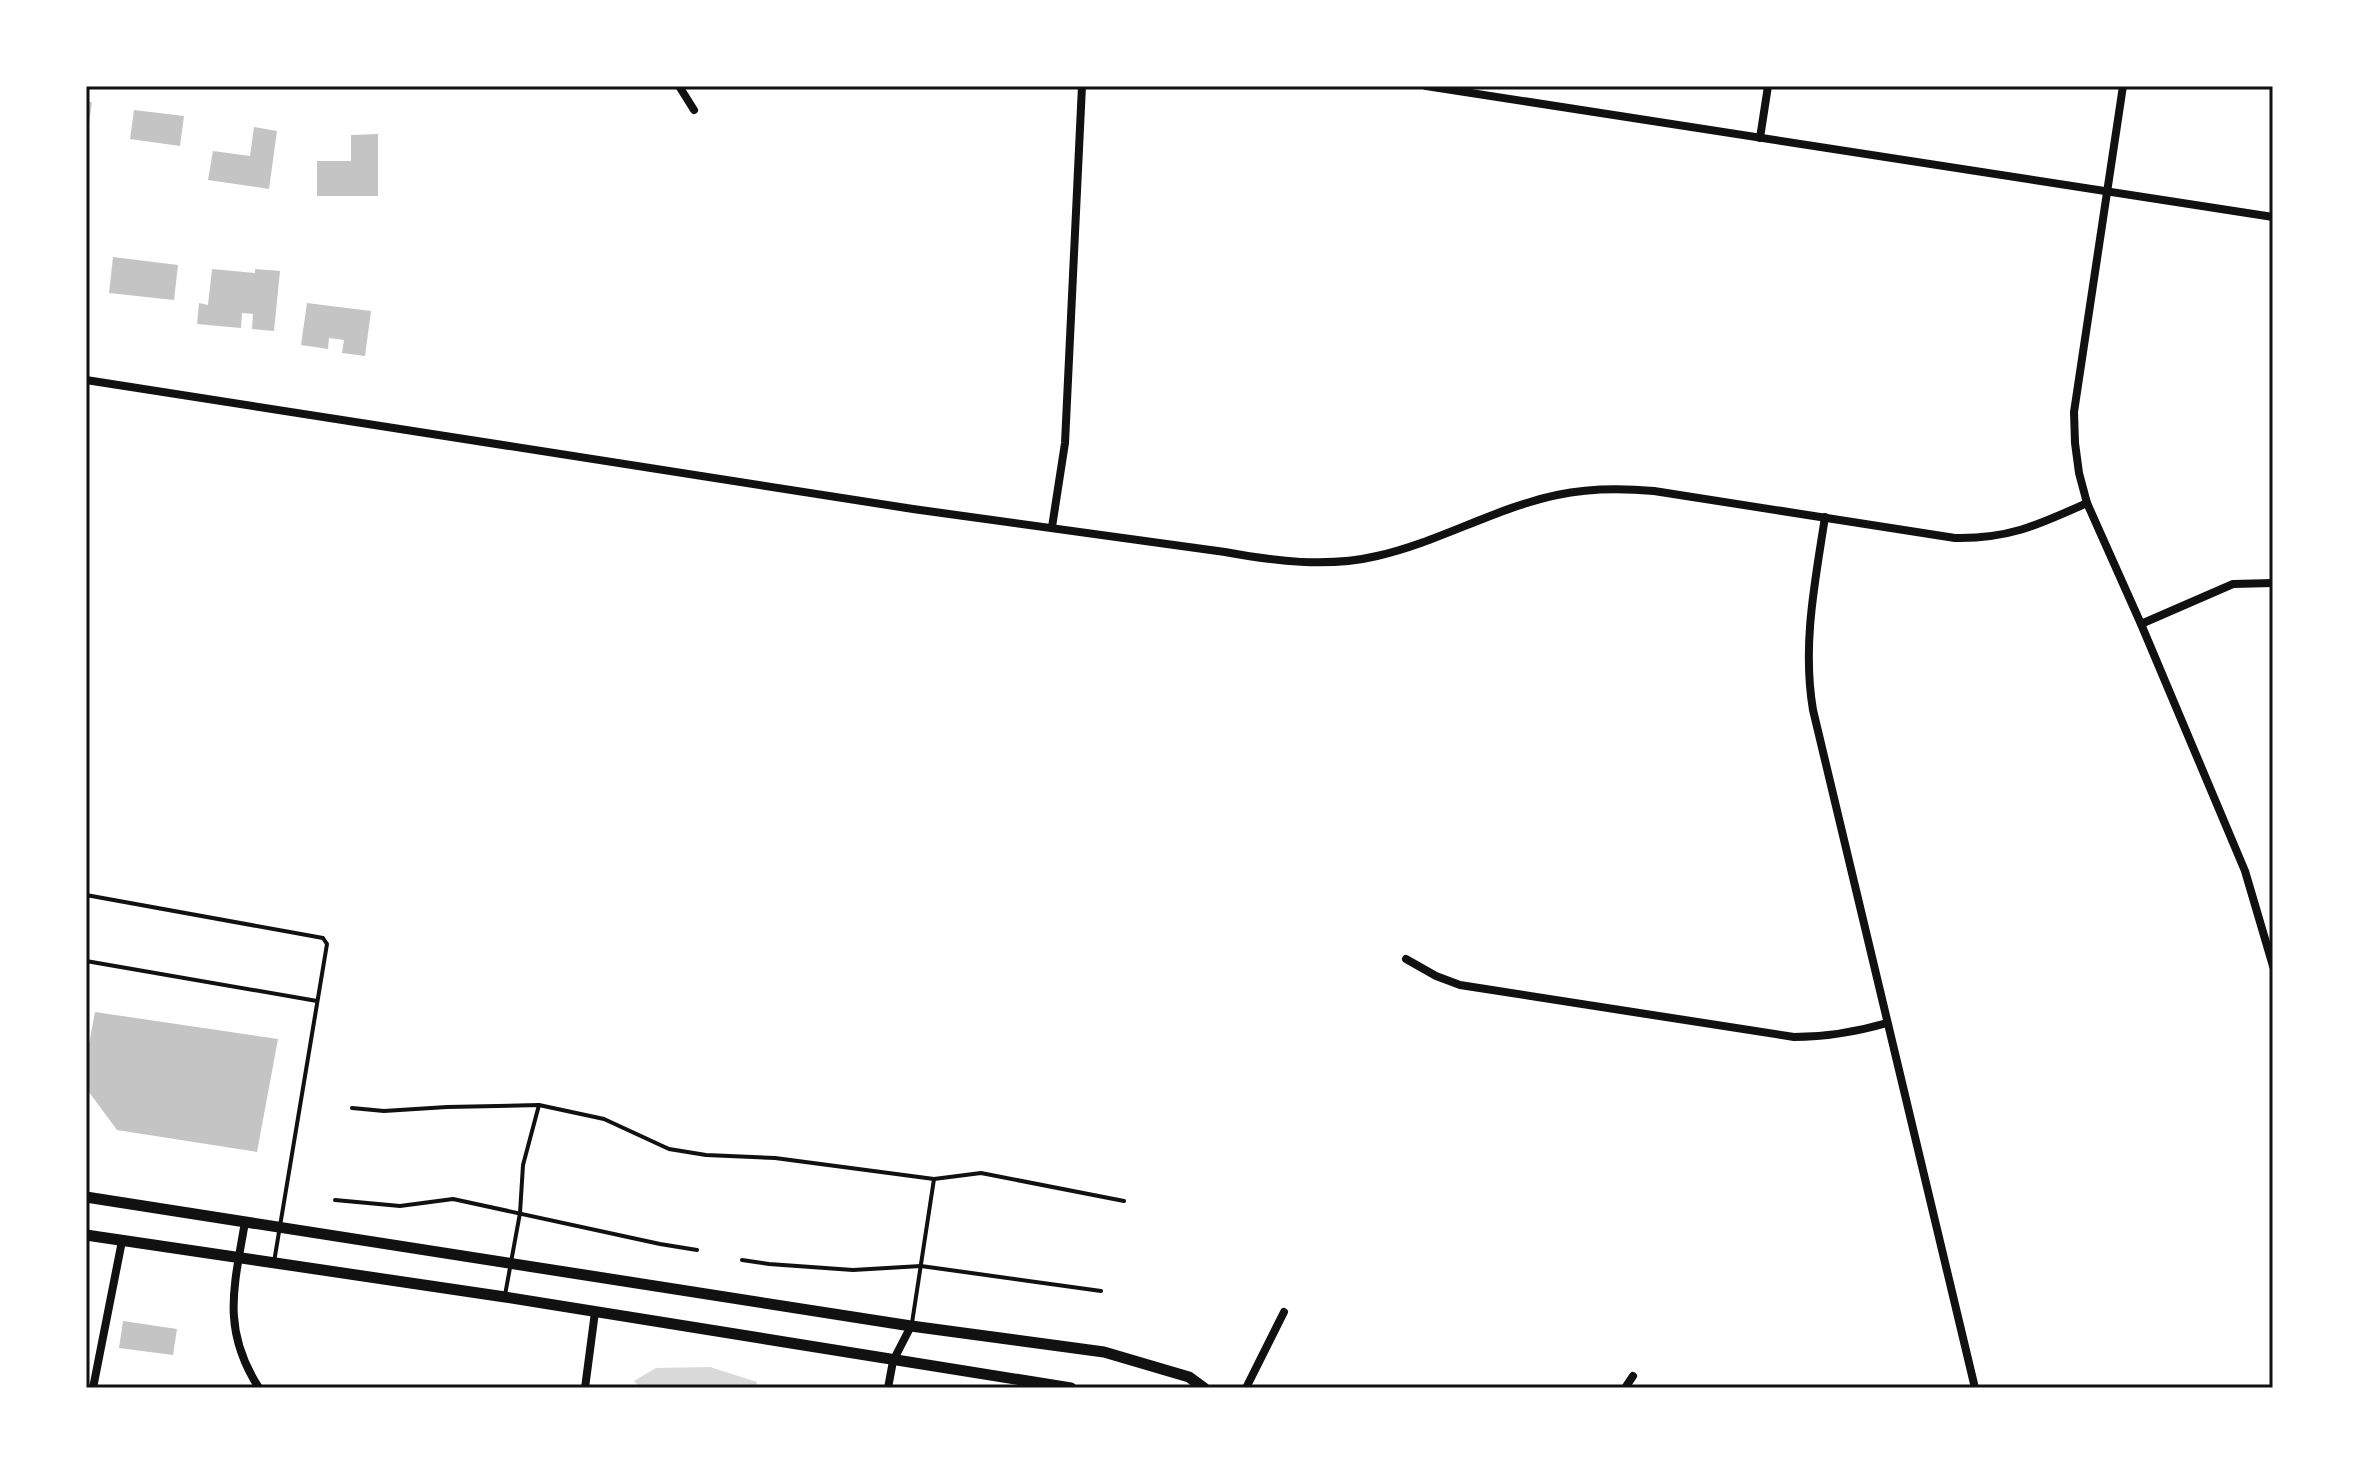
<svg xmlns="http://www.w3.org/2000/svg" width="2359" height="1474" font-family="Arial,sans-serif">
<rect width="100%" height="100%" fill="#fff"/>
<polygon fill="#d9d9d9" points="710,1367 757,1382 756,1388 641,1388 634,1381 656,1368"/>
<g fill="#c4c4c4">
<polygon points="86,102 92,102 88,130 86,130"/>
<polygon points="134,110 184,116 180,146 130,139"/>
<polygon points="254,127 277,131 269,189 208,180 213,151 250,156"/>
<polygon points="378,134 378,196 317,196 317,161 351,161 351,135"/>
<polygon points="113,257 178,265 174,300 109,293"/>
<polygon points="212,269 255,273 255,269 280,271 274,331 252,329 253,314 242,313 241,328 197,324 199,303 208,305"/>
<polygon points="307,303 371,311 365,356 342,353 344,340 329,338 328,349 301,345"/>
<polygon points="95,1012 278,1039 257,1152 117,1130 86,1088 86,1060"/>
<polygon points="123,1321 177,1329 173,1355 119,1348"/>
</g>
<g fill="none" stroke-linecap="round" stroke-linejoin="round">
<g stroke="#111" stroke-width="4">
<polyline points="86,895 323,938 327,944 274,1262"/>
<polyline points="86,961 317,1001"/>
<polyline points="352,1108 384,1111 447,1107 539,1105 604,1119 669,1149 706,1155 775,1158 934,1179 981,1173 1124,1201"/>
<polyline points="335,1200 400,1206 453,1199 660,1244 697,1250"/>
<polyline points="742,1260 769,1264 853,1270 921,1266 1101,1291"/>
<polyline points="505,1295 520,1213 523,1165 539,1105"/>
<polyline points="912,1323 934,1179"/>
</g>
<g stroke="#111" stroke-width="8">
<polyline points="679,86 694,110"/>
<polyline points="1426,86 2273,217"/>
<polyline points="2123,86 2074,412 2075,443 2079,473 2087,503 2141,624 2245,871 2273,966"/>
<polyline points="1760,138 1768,86"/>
<path d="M86 380 913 509 1225 552C1274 561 1327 568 1377 556 1439 542 1495 508 1557 495 1589 488 1621 488 1654 491L1955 538C2009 539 2038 525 2087 503"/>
<path d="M1825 517C1815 582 1802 645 1813 710L1975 1388"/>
<polyline points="1052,527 1065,443 1082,86"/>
<polyline points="2141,624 2233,584 2273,583"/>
<path d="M1406 959 1436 976 1460 985 1794 1037C1827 1037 1856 1032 1887 1023"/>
<path d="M245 1222C234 1287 221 1329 259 1388"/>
<polyline points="93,1388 122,1241"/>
<polyline points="585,1388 595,1312"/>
<polyline points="888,1388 893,1361 911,1326"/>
<polyline points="1246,1388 1284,1312"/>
<polyline points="1625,1388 1633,1376"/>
</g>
<g stroke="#111" stroke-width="11">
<polyline points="86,1197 911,1326 1104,1352 1189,1377 1204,1388"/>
<polyline points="86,1235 505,1297 1071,1388"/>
</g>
</g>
<rect width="2359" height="1474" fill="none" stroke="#ffffff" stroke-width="176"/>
<rect x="88" y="88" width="2183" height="1298" fill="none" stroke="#111" stroke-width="3"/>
</svg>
